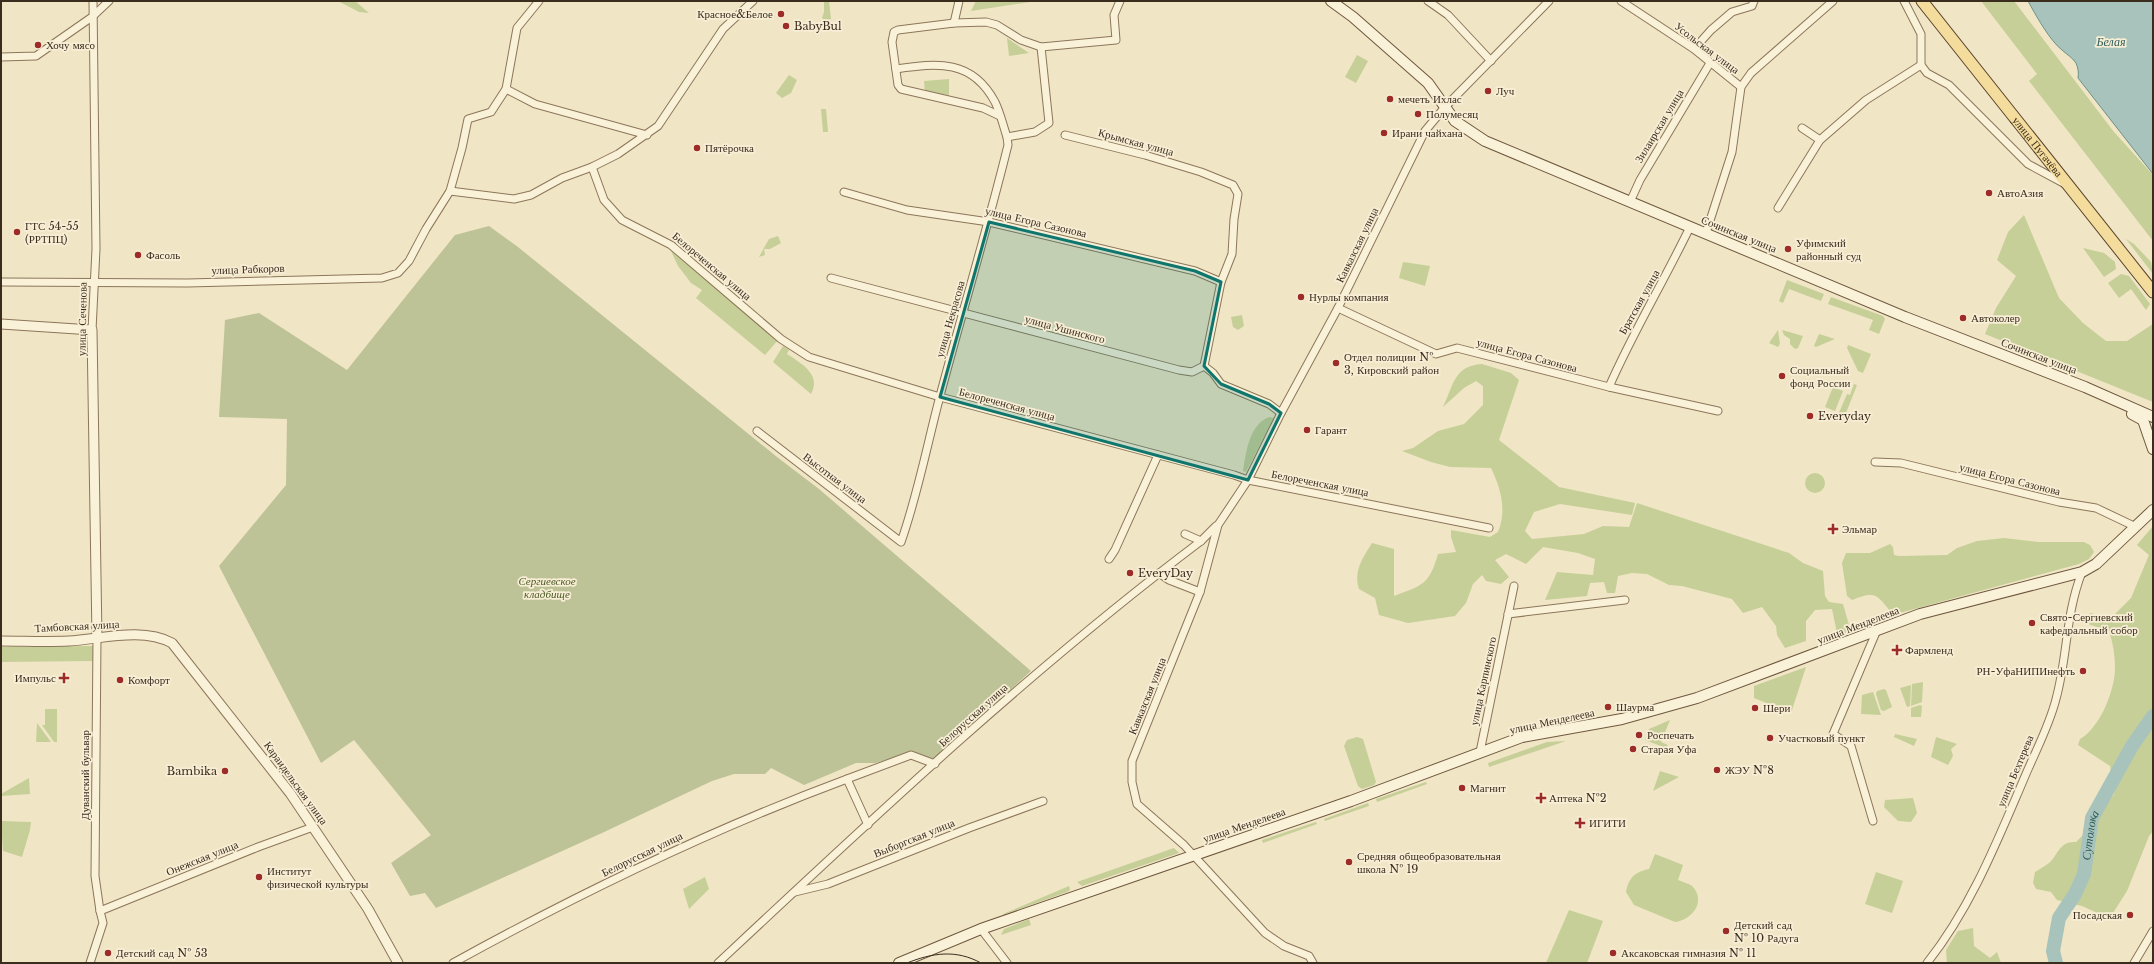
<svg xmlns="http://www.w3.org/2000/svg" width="2154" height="964" font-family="'Libre Baskerville',serif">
<rect width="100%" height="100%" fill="#f0e5c5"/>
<g fill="#c6cf98">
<polygon points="338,1 355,1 369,13 359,12"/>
<polygon points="824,1 829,1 831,19 825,20 822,18 824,12"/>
<polygon points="976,1 1030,1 1030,2 971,11"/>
<polygon points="1981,1 2014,1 2114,132 2153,175 2153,241 2029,81 2037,74"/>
<polygon points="1007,38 1029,53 1009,56"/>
<polygon points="1357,55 1368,61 1356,83 1345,77"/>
<polygon points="789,75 797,80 791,93 782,98 776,93"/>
<polygon points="949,79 949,95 925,93 924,81"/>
<polygon points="821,109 826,109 828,132 823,132"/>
<polygon points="2024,215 2059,298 2083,323 2106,341 2127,341 2153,324 2153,402 1985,334 1996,308 2016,276 1997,260 2008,232"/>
<polygon points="778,236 781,243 770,249 764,249 765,255 759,257 769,239"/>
<polygon points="2126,239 2134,244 2151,262 2153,274"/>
<polygon points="2083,248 2104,253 2115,262 2116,269 2104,277"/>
<polygon points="671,251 778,340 765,355 696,298 702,290 691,283 678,266"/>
<polygon points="1403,262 1430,266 1425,286 1399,278"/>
<polygon points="2121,274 2129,276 2150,304 2146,310 2131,289 2119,298 2108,283"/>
<polygon points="1787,280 1824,294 1821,301 1789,289 1783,303 1779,301"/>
<polygon points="1831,297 1883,316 1885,319 1879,334 1869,330 1873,320 1828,304"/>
<polygon points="1242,315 1244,326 1238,330 1233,327 1231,317"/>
<polygon points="1778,330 1780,344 1778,347 1769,343"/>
<polygon points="1782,330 1803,336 1798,348 1795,349 1790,344 1790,339 1784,335"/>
<polygon points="1819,334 1835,339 1816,347 1814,346"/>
<polygon points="1848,345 1871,354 1863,373 1858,371 1847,348"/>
<path d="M783 346 789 350 787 354C801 363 822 375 811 394L773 362Z"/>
<path d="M1482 364 1511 373 1519 380 1499 440 1559 487 1635 503 1632 515 1560 504 1534 512 1525 531 1532 539 1584 534 1603 526 1629 527 1637 503 1789 553 1803 563 1823 571 1825 596 1829 602 1843 604 1851 632 1840 636 1837 633 1832 609 1815 610 1806 621V641L1785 648 1777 635 1776 626 1762 607 1743 613 1732 599 1682 586 1669 585 1647 574 1632 573 1618 576 1615 593H1607L1604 582 1590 583 1587 596 1545 600 1557 572 1593 575 1595 559 1578 553 1543 547 1526 564 1506 554 1495 560 1509 577 1501 584 1486 581 1482 575 1473 584 1466 603 1455 616 1408 623 1379 615 1375 598 1359 589C1353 572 1363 557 1372 543L1394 549V596C1423 585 1429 585 1438 554L1456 552 1451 537V530L1490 537 1498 532C1507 510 1501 489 1491 468L1450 467 1431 462 1402 451 1413 448 1438 431 1464 424 1483 405V386L1476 381 1464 388 1443 407C1454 384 1454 366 1482 364Z"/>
<polygon points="1854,384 1857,385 1844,418 1838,415 1847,394 1850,395"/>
<polygon points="1833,387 1843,391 1835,411 1825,407"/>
<path d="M1269 417 1274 418 1246 472 1243 471C1246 452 1249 425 1269 417Z"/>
<circle cx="1815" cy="483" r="10"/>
<path d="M2153 526V831L2149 836 2127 891 2113 913 2104 916 2082 906 2057 900 2051 892 2036 889 2033 883 2035 872C2040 869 2045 866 2049 863 2059 854 2059 841 2076 842L2083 835 2114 794 2110 766 2078 745 2080 739C2100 728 2115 690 2115 668 2115 655 2113 643 2109 631L2085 623 2090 613 2111 618 2131 598 2149 555 2137 545Z"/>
<path d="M2004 538 2038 542H2084L2090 545 2094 552 2089 559 2079 564 1896 614 1891 612C1877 595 1876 590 1852 600L1847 596 1842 563 1846 553H1870L1890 544 1893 547 1894 555 1899 556 1947 555 1957 548 1977 541Z"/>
<polygon points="93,646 93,661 1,662 1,647"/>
<polygon points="1806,667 1791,713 1754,698 1754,686"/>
<polygon points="1923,682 1922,702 1911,706 1912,684"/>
<polygon points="1911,685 1910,706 1907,707 1900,688"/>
<polygon points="1884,689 1886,690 1892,707 1884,711 1881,710 1876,694 1877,691"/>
<polygon points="1873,692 1881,715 1861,714 1862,695"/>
<polygon points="1920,705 1922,706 1921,717 1911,717 1911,708"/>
<polygon points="45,709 57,709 57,742 54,742 42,725 45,725"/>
<polygon points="1670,720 1661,742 1668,745 1666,748 1645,740 1649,729"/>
<polygon points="37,723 51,742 36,742"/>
<polygon points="1895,734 1917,739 1914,746 1894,737"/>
<polygon points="1357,737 1363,739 1376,782 1374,785 1362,789 1358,786 1344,746 1347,740"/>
<polygon points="1936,737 1957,744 1951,749 1953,756 1948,765 1931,757"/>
<polygon points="1566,741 1489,767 1488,763 1547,742"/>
<polygon points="1660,771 1679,777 1653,791"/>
<polygon points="29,778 30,794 1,796 1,794"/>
<polygon points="1426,782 1427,784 1377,802 1376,799"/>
<polygon points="1913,798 1917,813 1911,822 1898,821 1884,807 1885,800"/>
<polygon points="1368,803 1369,806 1325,821 1324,819"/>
<polygon points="1,821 31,822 30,830 22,857 3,851"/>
<polygon points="1316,822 1317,824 1263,843 1262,840"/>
<polygon points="1174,848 1179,853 1082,886 1077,882"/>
<path d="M1655 854 1683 865 1678 880C1682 882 1688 883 1692 886 1707 901 1692 920 1675 922L1634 905 1626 892C1629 877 1635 872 1649 869Z"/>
<polygon points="1876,872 1903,881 1892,913 1865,904"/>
<polygon points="705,877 709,889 689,909 683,889"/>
<polygon points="1069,886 1070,890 1067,892 1003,915 1003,914"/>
<polygon points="1569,910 1603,921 1587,963 1546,963"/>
<polygon points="1029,919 1031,925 1001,935 1004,929"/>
<polygon points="1973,928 1974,946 1990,958 1997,952 2001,963 1947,963 1946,950 1958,931"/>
</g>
<polygon fill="#bdc397" points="489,226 518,247 777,457 819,489 1031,671 935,759 912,753 875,763 856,763 804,785 771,768 765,774 734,774 712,781 602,833 436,908 425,893 410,896 391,863 431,835 354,740 321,763 219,566 286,485 287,419 219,417 225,320 259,313 347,370 455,235"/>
<path fill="#a7c3bc" stroke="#6d928a" d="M2028 1H2153V174L2078 78C2079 73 2078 68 2076 63 2072 57 2066 54 2062 50 2050 41 2035 14 2028 1Z"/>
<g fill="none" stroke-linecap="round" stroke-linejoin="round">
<path stroke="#a7c3bc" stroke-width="14" id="s1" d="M2056 963 2053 951 2059 918 2075 894 2084 874 2092 818 2132 746 2153 716"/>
<g stroke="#8c765a" stroke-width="9">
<g id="minor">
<polyline points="1428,1 1448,15 1491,61"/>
<polyline points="1621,1 1694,49 1741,87"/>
<polyline points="1904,1 1921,34 1921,65 1927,73 1949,85 2028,164 2065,184"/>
<polyline points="954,23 959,1"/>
<polyline points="1694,49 1711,30 1732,12 1752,6 1754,1"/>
<polyline points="1,57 36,56 92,17 109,1"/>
<path d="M896 69C938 63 972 59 995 102 1000 112 1003 125 1007 137L1035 132 1049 123 1041 47"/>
<polyline points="506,89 535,104 647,135"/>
<polyline points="1000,116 983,108 901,89 898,85 892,42 894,32 898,30 954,23 986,22 997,25 1021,40 1041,47 1116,40 1114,15 1120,1"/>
<polyline points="1802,128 1820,140"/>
<polyline points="1065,135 1145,155 1201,172 1233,185 1238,194 1234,219 1232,254 1221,282 1204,366"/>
<polyline points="592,167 604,200 622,220 671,245 781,339 809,357 940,397 1234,475 1248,480 1489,528"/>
<polyline points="450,191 514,199 531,195 562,178 592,167 618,154 658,126 723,29 753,1"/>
<polyline points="844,192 907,210 989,222 1195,271 1221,282"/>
<polyline points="1630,202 1640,180 1710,63"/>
<polyline points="1778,208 1820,140 1866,100 1921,65"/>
<polyline points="1706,233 1732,152 1741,87 1751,73 1833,1"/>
<polyline points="831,278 1179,370 1192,372 1204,366 1213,373 1221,384 1269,404 1281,413"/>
<polyline points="1,282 188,283 382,278 398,273 409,261 426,229 450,191 462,148 468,119 491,112 506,89 517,28 539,1"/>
<polyline points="1338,308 1436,354 1457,348 1609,387 1718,411"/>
<polyline points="92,330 96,249 93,1"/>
<path d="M1609 387C1633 332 1664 281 1690 227"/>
<path d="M757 431 901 542C918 494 927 445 940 396 962 313 987 230 1008 145L1007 137"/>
<polyline points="1875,462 1901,463 2059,502 2096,508 2136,527"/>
<polyline points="1185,534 1201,541"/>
<polyline points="1109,559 1115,550 1158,455"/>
<polyline points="1159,573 1169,580 1200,592"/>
<polyline points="1508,614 1625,600"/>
<polyline points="1480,752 1514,586"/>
<polyline points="847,779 911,755 935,764"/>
<polyline points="1873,821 1851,746 1833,734 1877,630"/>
<polyline points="795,892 828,884 969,828 1043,801"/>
<polyline points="100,911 258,847 313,827"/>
<polyline points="981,929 1007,963"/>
<polyline points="90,963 103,923 100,911 95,876 97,638"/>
<path d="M453 963C580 893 710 830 847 779L868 825"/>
<path d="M718 963C874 817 1030 670 1201 541L1216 526"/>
<polyline points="1313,963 1309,956 1284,946 1265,933 1184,845 1137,804 1132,782 1132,761 1200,592 1218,525 1248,480 1281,413 1338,308 1425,131 1445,107 1549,1"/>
<path d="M1927 963C1970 909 1996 844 2023 781 2034 754 2049 727 2056 699 2068 655 2065 616 2082 572"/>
<polyline points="2134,963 2153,931"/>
</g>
</g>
<g stroke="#8c765a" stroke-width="11">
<g id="tertiary">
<polyline points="1,324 92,330 97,638"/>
<path d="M1 641C24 641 46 642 69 641 102 639 142 627 172 643L290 793 368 909 398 963"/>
</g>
</g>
<g stroke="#6e573d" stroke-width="12">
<g id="secondary">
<polyline points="1331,1 1353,17 1428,83 1455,121 1485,141 1905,317 2085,387 2153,417"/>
<polyline points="2132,414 2143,420 2153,449"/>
<polyline points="899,963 981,929 1351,801 1522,737 1622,719 1697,698 1920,614 2082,572 2096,564 2153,510"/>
</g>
</g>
<g stroke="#5a442e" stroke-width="13">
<g id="primary">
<path id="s2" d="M1922 1 2153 292"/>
</g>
</g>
<use href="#minor" stroke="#faf1d9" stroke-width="7"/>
<use href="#tertiary" stroke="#faf1d9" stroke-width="9"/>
<use href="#secondary" stroke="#faf1d9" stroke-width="10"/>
<use href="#primary" stroke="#f4dc9c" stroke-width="11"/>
<path stroke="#3b2d1e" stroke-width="1" d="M907 963C932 953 956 949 981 963"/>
</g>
<path fill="#0f766e" fill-opacity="0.2" stroke="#0f766e" stroke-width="3" stroke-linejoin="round" d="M989 222 1195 271 1221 282 1204 366 1221 384 1269 404 1281 413 1248 480 940 397Z"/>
<g fill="#9d2b27" stroke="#f7eed5" stroke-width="1.5">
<circle cx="781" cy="14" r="4"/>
<circle cx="786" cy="26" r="4"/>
<circle cx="38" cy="45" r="4"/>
<circle cx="1488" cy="91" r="4"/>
<circle cx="1390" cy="99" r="4"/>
<circle cx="1418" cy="114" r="4"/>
<circle cx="1384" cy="133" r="4"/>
<circle cx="697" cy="148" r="4"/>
<circle cx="1989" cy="193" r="4"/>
<circle cx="17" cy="232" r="4"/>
<circle cx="1788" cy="249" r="4"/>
<circle cx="138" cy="255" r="4"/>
<circle cx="1301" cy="297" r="4"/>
<circle cx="1963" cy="318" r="4"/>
<circle cx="1336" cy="363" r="4"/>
<circle cx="1782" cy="376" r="4"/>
<circle cx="1810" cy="416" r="4"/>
<circle cx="1307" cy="430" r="4"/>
<path d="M1831 523h4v4h4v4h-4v4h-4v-4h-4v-4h4z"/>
<circle cx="1130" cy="573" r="4"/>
<circle cx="2032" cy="623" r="4"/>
<path d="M1895 644h4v4h4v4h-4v4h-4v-4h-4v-4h4z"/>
<circle cx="2083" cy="671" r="4"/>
<path d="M62 672h4v4h4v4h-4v4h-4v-4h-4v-4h4z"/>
<circle cx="120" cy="680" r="4"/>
<circle cx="1608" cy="707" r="4"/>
<circle cx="1755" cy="708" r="4"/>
<circle cx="1639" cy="735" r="4"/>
<circle cx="1770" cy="738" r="4"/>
<circle cx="1633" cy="749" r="4"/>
<circle cx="1717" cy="770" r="4"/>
<circle cx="225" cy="771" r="4"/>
<circle cx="1462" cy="788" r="4"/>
<path d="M1539 792h4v4h4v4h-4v4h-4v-4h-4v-4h4z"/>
<path d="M1578 817h4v4h4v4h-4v4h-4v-4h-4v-4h4z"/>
<circle cx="1349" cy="862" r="4"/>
<circle cx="259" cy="877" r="4"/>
<circle cx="2130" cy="915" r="4"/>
<circle cx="1726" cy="931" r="4"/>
<circle cx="108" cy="953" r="4"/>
<circle cx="1613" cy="953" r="4"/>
</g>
<g text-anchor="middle" stroke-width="3.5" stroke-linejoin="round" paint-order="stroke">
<g font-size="11" fill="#3b2d1e" stroke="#f7eed5" text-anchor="start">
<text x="773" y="18" text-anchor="end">Красное&amp;Белое</text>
<text x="794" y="30">BabyBul</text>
<text x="46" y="49">Хочу мясо</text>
<text x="1496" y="95">Луч</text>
<text x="1398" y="103">мечеть Ихлас</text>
<text x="1426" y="118">Полумесяц</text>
<text x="1392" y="137">Ирани чайхана</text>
<text x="705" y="152">Пятёрочка</text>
<text x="1997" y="197">АвтоАзия</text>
<text x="25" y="230">ГТС 54-55<tspan x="25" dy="13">(РРТПЦ)</tspan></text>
<text x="1796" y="247">Уфимский<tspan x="1796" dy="13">районный суд</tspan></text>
<text x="146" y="259">Фасоль</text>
<text x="1309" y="301">Нурлы компания</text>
<text x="1971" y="322">Автоколер</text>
<text x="1344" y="361">Отдел полиции №<tspan x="1344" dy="13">3, Кировский район</tspan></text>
<text x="1790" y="374">Социальный<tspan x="1790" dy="13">фонд России</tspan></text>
<text x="1818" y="420">Everyday</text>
<text x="1315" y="434">Гарант</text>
<text x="1842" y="533">Эльмар</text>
<text x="1138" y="577">EveryDay</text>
<text x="2040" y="621">Свято-Сергиевский<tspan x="2040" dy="13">кафедральный собор</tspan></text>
<text x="1905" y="654">Фармленд</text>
<text x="2075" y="675" text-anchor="end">РН-УфаНИПИнефть</text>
<text x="56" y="682" text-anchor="end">Импульс</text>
<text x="128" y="684">Комфорт</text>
<text x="1616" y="711">Шаурма</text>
<text x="1763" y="712">Шери</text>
<text x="1647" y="739">Роспечать</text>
<text x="1778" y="742">Участковый пункт</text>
<text x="1641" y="753">Старая Уфа</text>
<text x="1725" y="774">ЖЭУ №8</text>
<text x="217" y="775" text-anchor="end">Bambika</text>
<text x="1470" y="792">Магнит</text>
<text x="1549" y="802">Аптека №2</text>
<text x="1589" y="827">ИГИТИ</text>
<text x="1357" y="860">Средняя общеобразовательная<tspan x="1357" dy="13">школа № 19</tspan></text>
<text x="267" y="875">Институт<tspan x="267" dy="13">физической культуры</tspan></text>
<text x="2122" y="919" text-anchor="end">Посадская</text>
<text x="1734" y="929">Детский сад<tspan x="1734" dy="13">№ 10 Радуга</tspan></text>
<text x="116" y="957">Детский сад № 53</text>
<text x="1621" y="957">Аксаковская гимназия № 11</text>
</g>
<g font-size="11" fill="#3b2d1e" stroke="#f7eed5">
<text transform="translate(1707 48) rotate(37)" y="4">Усольская улица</text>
<text transform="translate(1659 126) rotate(-59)" y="4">Зилаирская улица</text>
<text transform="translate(1136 142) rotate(15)" y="4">Крымская улица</text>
<text dy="4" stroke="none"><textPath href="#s2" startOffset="186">улица Пугачёва</textPath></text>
<text transform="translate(1036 222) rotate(13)" y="4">улица Егора Сазонова</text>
<text transform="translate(1739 234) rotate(22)" y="4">Сочинская улица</text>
<text transform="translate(1357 245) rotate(-64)" y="4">Кавказская улица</text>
<text transform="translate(712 266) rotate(40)" y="4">Белореченская улица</text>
<text transform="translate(248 269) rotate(-2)" y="4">улица Рабкоров</text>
<text transform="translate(1639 302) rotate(-61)" y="4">Братская улица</text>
<text transform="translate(82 319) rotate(-89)" y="4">улица Сеченова</text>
<text transform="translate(950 319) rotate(-74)" y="4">улица Некрасова</text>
<text transform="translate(1065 329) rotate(15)" y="4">улица Ушинского</text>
<text transform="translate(1527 355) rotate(15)" y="4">улица Егора Сазонова</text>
<text transform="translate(2039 356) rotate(21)" y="4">Сочинская улица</text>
<text transform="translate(1007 404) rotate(15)" y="4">Белореченская улица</text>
<text transform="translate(835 478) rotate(37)" y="4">Высотная улица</text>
<text transform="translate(2010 479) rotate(14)" y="4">улица Егора Сазонова</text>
<text transform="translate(1320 483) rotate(11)" y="4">Белореченская улица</text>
<text transform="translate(1858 625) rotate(-21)" y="4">улица Менделеева</text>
<text transform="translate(77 626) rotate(-3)" y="4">Тамбовская улица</text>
<text transform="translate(1483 681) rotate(-78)" y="4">улица Карпинского</text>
<text transform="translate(1147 696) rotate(-68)" y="4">Кавказская улица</text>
<text transform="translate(973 715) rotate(-42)" y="4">Белорусская улица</text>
<text transform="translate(1552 721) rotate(-12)" y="4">улица Менделеева</text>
<text transform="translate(2015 771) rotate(-67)" y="4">улица Бехтерева</text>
<text transform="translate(85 775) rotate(-90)" y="4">Дуванский бульвар</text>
<text transform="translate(296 783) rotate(54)" y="4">Караидельская улица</text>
<text transform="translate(1244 825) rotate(-19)" y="4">улица Менделеева</text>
<text transform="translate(914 838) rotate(-22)" y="4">Выборгская улица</text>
<text transform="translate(642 854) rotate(-26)" y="4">Белорусская улица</text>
<text transform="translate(202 858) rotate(-22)" y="4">Онежская улица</text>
</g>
<g font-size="11" font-style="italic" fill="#495824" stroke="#f7eed5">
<text x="547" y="585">Сергиевское<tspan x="547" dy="13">кладбище</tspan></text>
</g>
<g font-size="12" font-style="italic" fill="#2d5c5a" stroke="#f7eed5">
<text x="2111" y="46">Белая</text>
<text dy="4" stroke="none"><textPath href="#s1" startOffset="136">Сутолока</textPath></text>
</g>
</g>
<rect width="2154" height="964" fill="none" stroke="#3b2d1e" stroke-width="4"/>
</svg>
